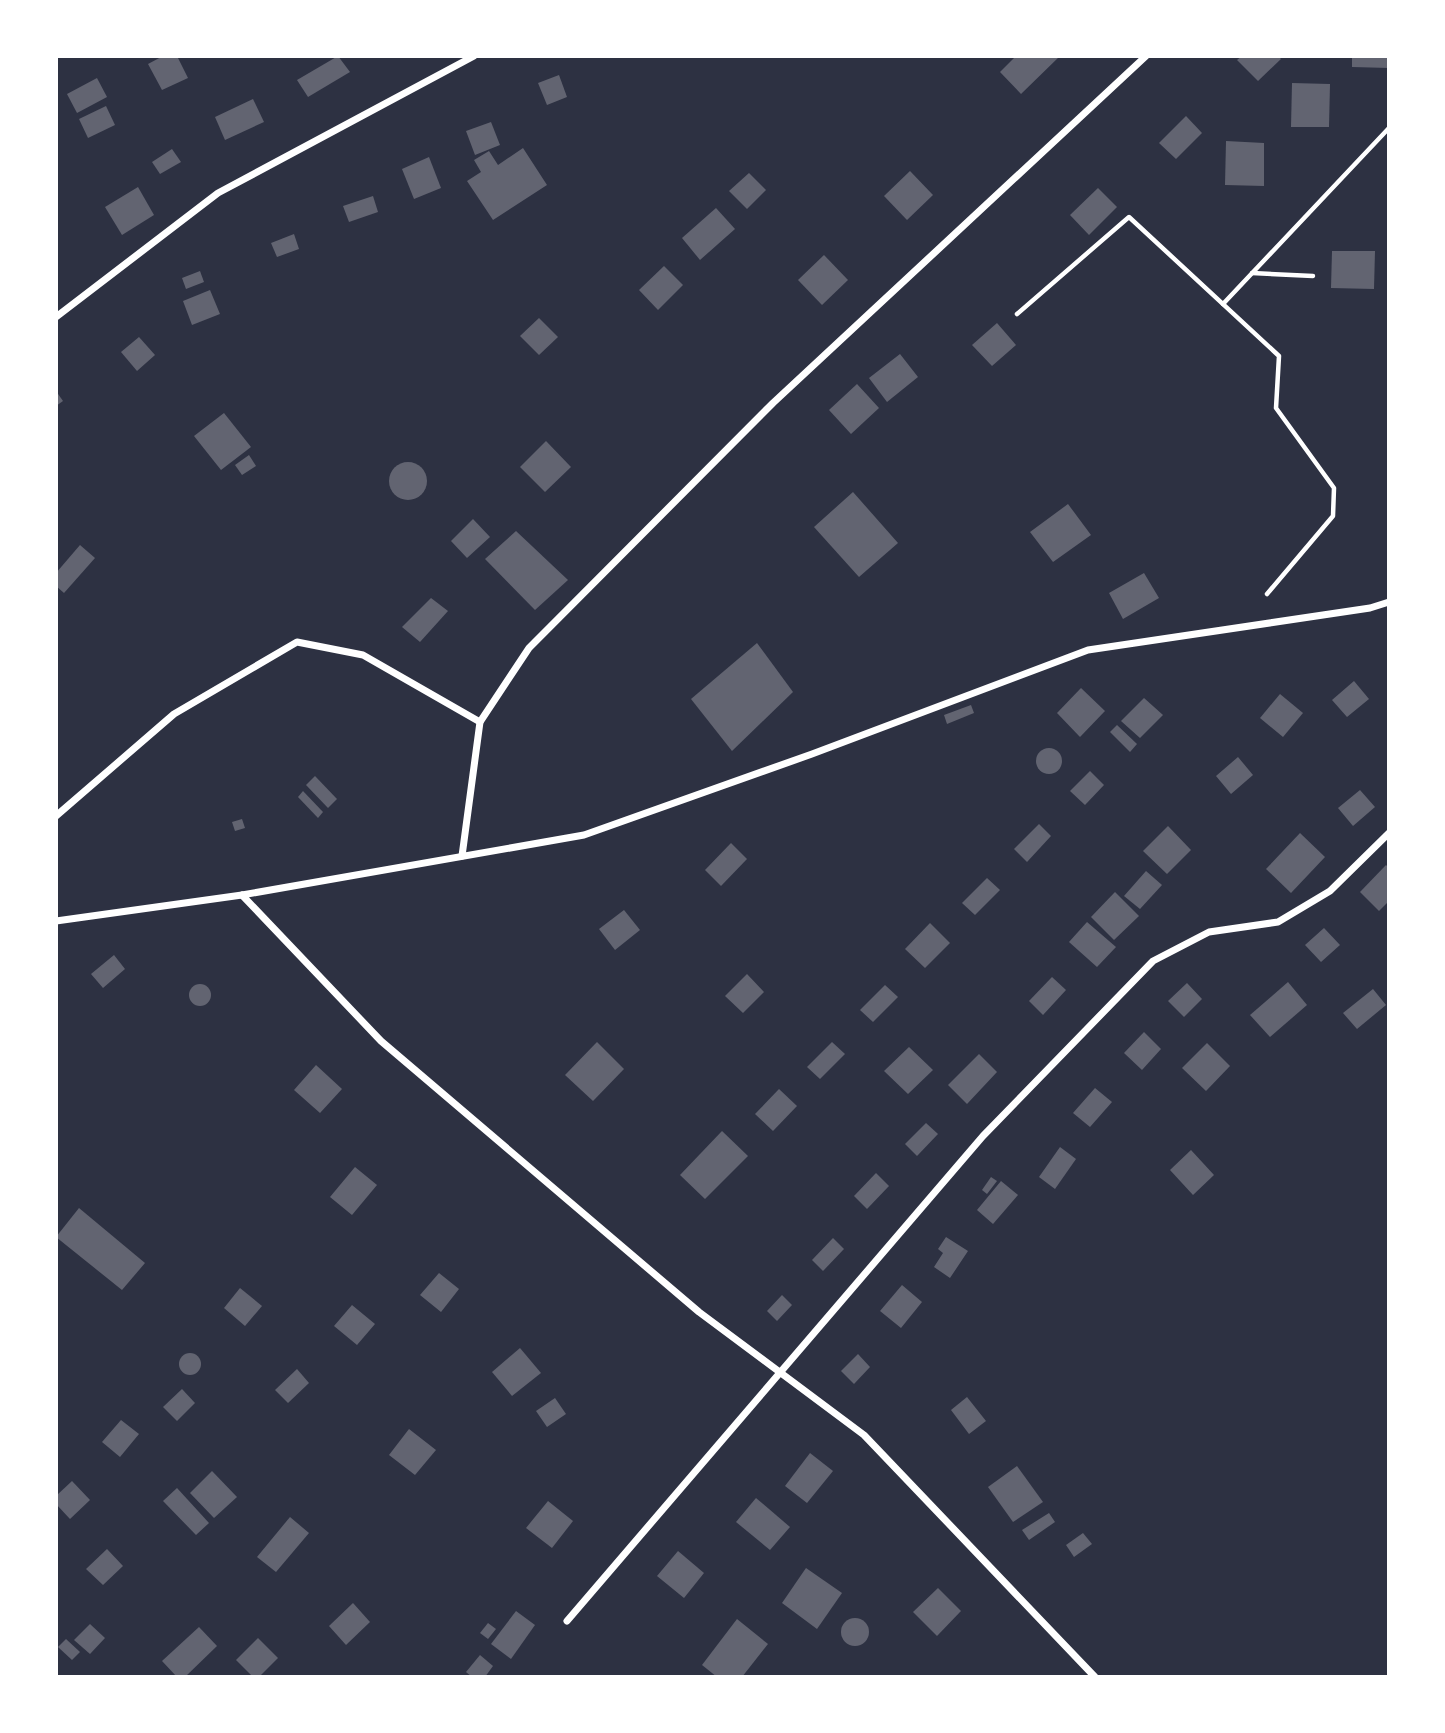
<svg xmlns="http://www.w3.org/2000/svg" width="1445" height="1733" font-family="'Public Sans',sans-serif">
<rect width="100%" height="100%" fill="#2d3142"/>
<g fill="#626471">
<polygon points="163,56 177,56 188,78 162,90 148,64"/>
<polygon points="338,56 350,72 308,97 297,80"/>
<polygon points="1016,56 1026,58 1060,56 1021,94 1000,72"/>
<polygon points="1242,56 1278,56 1281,59 1258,81 1237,60"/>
<polygon points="1352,56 1389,56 1389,68 1352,67"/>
<polygon points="559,75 567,97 547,105 538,83"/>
<polygon points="97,78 107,97 77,113 67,94"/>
<polygon points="1292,83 1330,84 1329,127 1291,127"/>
<polygon points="253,99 264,122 225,140 215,117"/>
<polygon points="106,106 115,125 88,138 79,119"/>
<polygon points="1186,116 1202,133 1176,159 1159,143"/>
<polygon points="491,122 500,145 475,155 466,131"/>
<polygon points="1226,141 1264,143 1264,186 1225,185"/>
<polygon points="523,148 547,185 493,220 467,181 481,172 474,160 489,151 498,165"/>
<polygon points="172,149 181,162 160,174 152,162"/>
<polygon points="429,157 441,188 414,199 402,169"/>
<polygon points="910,171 933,195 907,220 884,196"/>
<polygon points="749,173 766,190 747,209 729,191"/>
<polygon points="138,187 154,215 122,235 105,207"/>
<polygon points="1098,188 1117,207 1089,235 1070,215"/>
<polygon points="373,196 378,212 349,222 343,206"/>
<polygon points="716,208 735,229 700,260 682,238"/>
<polygon points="294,234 299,249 277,257 271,243"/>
<polygon points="1332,251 1375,251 1374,289 1331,288"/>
<polygon points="824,255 848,280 822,305 798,280"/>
<polygon points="664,266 683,285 658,310 639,290"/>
<polygon points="200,271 204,282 186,289 182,278"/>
<polygon points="210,290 220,314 192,325 183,301"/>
<polygon points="539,318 558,337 539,355 520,336"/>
<polygon points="997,323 1016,345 992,366 972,345"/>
<polygon points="139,337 155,355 137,371 121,352"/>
<polygon points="900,354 918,377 887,402 869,378"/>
<polygon points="857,384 879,408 851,434 829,410"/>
<polygon points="56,391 63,401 56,406"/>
<polygon points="224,413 251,447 221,470 194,436"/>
<polygon points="546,441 571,467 545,492 520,467"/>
<polygon points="249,455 256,466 242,475 235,465"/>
<circle cx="408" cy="481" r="19"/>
<polygon points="853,492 898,543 859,577 814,527"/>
<polygon points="1068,504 1091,535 1053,562 1030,532"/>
<polygon points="473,519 490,537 467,558 451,541"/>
<polygon points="516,531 568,580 535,610 485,559"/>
<polygon points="80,545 95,558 64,593 56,586 56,573"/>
<polygon points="1144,573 1159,598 1123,619 1109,593"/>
<polygon points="431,598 448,611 420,642 402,627"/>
<polygon points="757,643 793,692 732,751 691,699"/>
<polygon points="1354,681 1369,699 1347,717 1332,700"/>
<polygon points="1081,688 1105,711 1080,737 1057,713"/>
<polygon points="1280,694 1303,713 1283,737 1260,718"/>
<polygon points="1144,698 1163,715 1140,738 1121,721"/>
<polygon points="971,705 974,713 947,724 944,715"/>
<polygon points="1117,725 1137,744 1130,752 1110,732"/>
<circle cx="1049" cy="761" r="13"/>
<polygon points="1238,757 1253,775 1231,794 1216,776"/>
<polygon points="1090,771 1104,785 1085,805 1070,791"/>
<polygon points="315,776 337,799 328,808 306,785"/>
<polygon points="1360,790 1375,807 1353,826 1338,808"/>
<polygon points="303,791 323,812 318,818 298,797"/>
<polygon points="242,819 245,828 235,831 232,822"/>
<polygon points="1039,824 1051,836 1027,862 1014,849"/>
<polygon points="1168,826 1191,850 1167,874 1143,851"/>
<polygon points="1300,833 1325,857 1291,893 1266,869"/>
<polygon points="731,843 747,859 721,886 705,870"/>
<polygon points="1386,865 1389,868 1389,901 1379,911 1360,892"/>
<polygon points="1146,871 1162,885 1140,909 1124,896"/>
<polygon points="987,878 1000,890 975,915 962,903"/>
<polygon points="1115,892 1139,916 1114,940 1091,917"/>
<polygon points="624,910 640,930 615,950 599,929"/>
<polygon points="1087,922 1116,947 1097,967 1069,942"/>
<polygon points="930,923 950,943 925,968 905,949"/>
<polygon points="1324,928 1340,945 1321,962 1305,945"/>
<polygon points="114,955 125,969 103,988 91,974"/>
<polygon points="747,974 764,992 743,1013 725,996"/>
<polygon points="1052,977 1066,990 1043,1015 1029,1001"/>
<polygon points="1288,982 1307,1005 1270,1037 1250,1015"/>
<polygon points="1187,983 1202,999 1184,1017 1168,1001"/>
<circle cx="200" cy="995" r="11"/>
<polygon points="885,985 898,997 873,1022 860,1010"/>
<polygon points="1373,989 1386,1005 1357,1029 1343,1013"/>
<polygon points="1144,1032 1161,1049 1142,1070 1124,1053"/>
<polygon points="597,1042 624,1069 593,1101 565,1075"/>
<polygon points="832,1042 845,1054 820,1079 807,1067"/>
<polygon points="1207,1043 1230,1066 1206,1091 1182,1068"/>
<polygon points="909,1047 933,1070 908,1094 884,1071"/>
<polygon points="979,1054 997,1072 967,1104 948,1085"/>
<polygon points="316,1065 342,1089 320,1113 294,1090"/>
<polygon points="1095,1088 1112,1102 1090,1127 1073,1113"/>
<polygon points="779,1089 797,1106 773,1131 755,1114"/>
<polygon points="926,1123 938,1134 917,1156 905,1144"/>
<polygon points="722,1131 748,1156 705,1199 680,1175"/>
<polygon points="1060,1147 1076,1159 1055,1189 1039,1177"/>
<polygon points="1191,1150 1214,1175 1193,1195 1170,1170"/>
<polygon points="355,1167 377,1185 352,1215 330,1197"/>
<polygon points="876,1173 889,1186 867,1209 854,1196"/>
<polygon points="991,1177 997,1181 987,1194 982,1190"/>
<polygon points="1001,1181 1018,1195 993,1224 977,1210"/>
<polygon points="79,1208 145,1263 122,1290 56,1237"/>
<polygon points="946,1237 968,1251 950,1278 934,1267 943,1253 938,1249"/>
<polygon points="833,1238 844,1249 823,1271 812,1260"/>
<polygon points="439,1273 459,1289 441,1312 420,1295"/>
<polygon points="902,1285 922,1302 901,1328 880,1311"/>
<polygon points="240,1288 262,1306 245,1326 224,1308"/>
<polygon points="782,1295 792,1305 777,1321 767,1311"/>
<polygon points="352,1305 375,1324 357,1345 334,1326"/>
<polygon points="520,1348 541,1373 512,1396 492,1372"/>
<circle cx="190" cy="1364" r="11"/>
<polygon points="858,1354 870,1367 854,1384 841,1371"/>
<polygon points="297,1369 309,1383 288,1403 275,1390"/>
<polygon points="182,1389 195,1403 177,1421 163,1407"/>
<polygon points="967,1397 986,1421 969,1434 951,1410"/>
<polygon points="555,1398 566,1414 547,1427 536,1411"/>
<polygon points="121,1420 139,1434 120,1457 102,1442"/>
<polygon points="409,1429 436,1450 415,1475 389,1455"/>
<polygon points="810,1453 833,1471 807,1503 785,1486"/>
<polygon points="1017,1466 1043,1502 1013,1522 988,1487"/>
<polygon points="212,1471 237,1497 214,1518 190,1493"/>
<polygon points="72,1481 90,1500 70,1519 56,1504 56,1496"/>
<polygon points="177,1488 209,1523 196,1535 163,1501"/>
<polygon points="756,1498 790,1527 770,1550 736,1522"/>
<polygon points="548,1501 573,1521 552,1548 526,1528"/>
<polygon points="1049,1513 1055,1522 1029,1540 1022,1530"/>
<polygon points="290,1517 309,1533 276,1572 257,1557"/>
<polygon points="1083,1533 1092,1544 1074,1557 1066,1545"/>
<polygon points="107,1549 123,1566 103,1585 86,1569"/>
<polygon points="678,1551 704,1573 684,1598 657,1576"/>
<polygon points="806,1568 842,1593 817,1629 782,1603"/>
<polygon points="938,1588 961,1611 937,1636 913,1612"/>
<polygon points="353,1603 370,1622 346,1645 329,1626"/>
<polygon points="516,1611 535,1625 511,1659 491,1644"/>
<circle cx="855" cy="1632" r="14"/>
<polygon points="737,1619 768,1644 742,1677 717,1677 702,1665"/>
<polygon points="488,1623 496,1629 488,1639 480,1633"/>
<polygon points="90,1624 105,1638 90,1654 74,1640"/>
<polygon points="199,1627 217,1646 185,1677 177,1677 162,1661"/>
<polygon points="258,1638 278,1658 259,1677 253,1677 236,1660"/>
<polygon points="66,1639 80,1652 72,1660 58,1647"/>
<polygon points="480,1655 493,1666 485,1677 472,1677 466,1672"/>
</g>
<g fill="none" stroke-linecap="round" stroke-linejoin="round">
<g stroke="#fff" stroke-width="4.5">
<polyline points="1252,273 1313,276"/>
<polyline points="1223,304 1389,128"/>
<polyline points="1017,314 1129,217 1279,356 1276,408 1334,488 1333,516 1267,594"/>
</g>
<g stroke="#fff" stroke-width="7">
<polyline points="56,317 218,193 474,56"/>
<polyline points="56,816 174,714 297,642 363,655 480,722"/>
<polyline points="462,856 480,722 529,648 773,403 1146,56"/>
<polyline points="242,895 381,1041 699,1312 864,1435 1095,1677"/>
<polyline points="56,921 242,895 584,835 812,754 1088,650 1370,608 1389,602"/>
<polyline points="567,1621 983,1136 1153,961 1209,932 1278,922 1330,891 1389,833"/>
</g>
</g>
<rect width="1445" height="1733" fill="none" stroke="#ffffff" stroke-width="116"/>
</svg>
